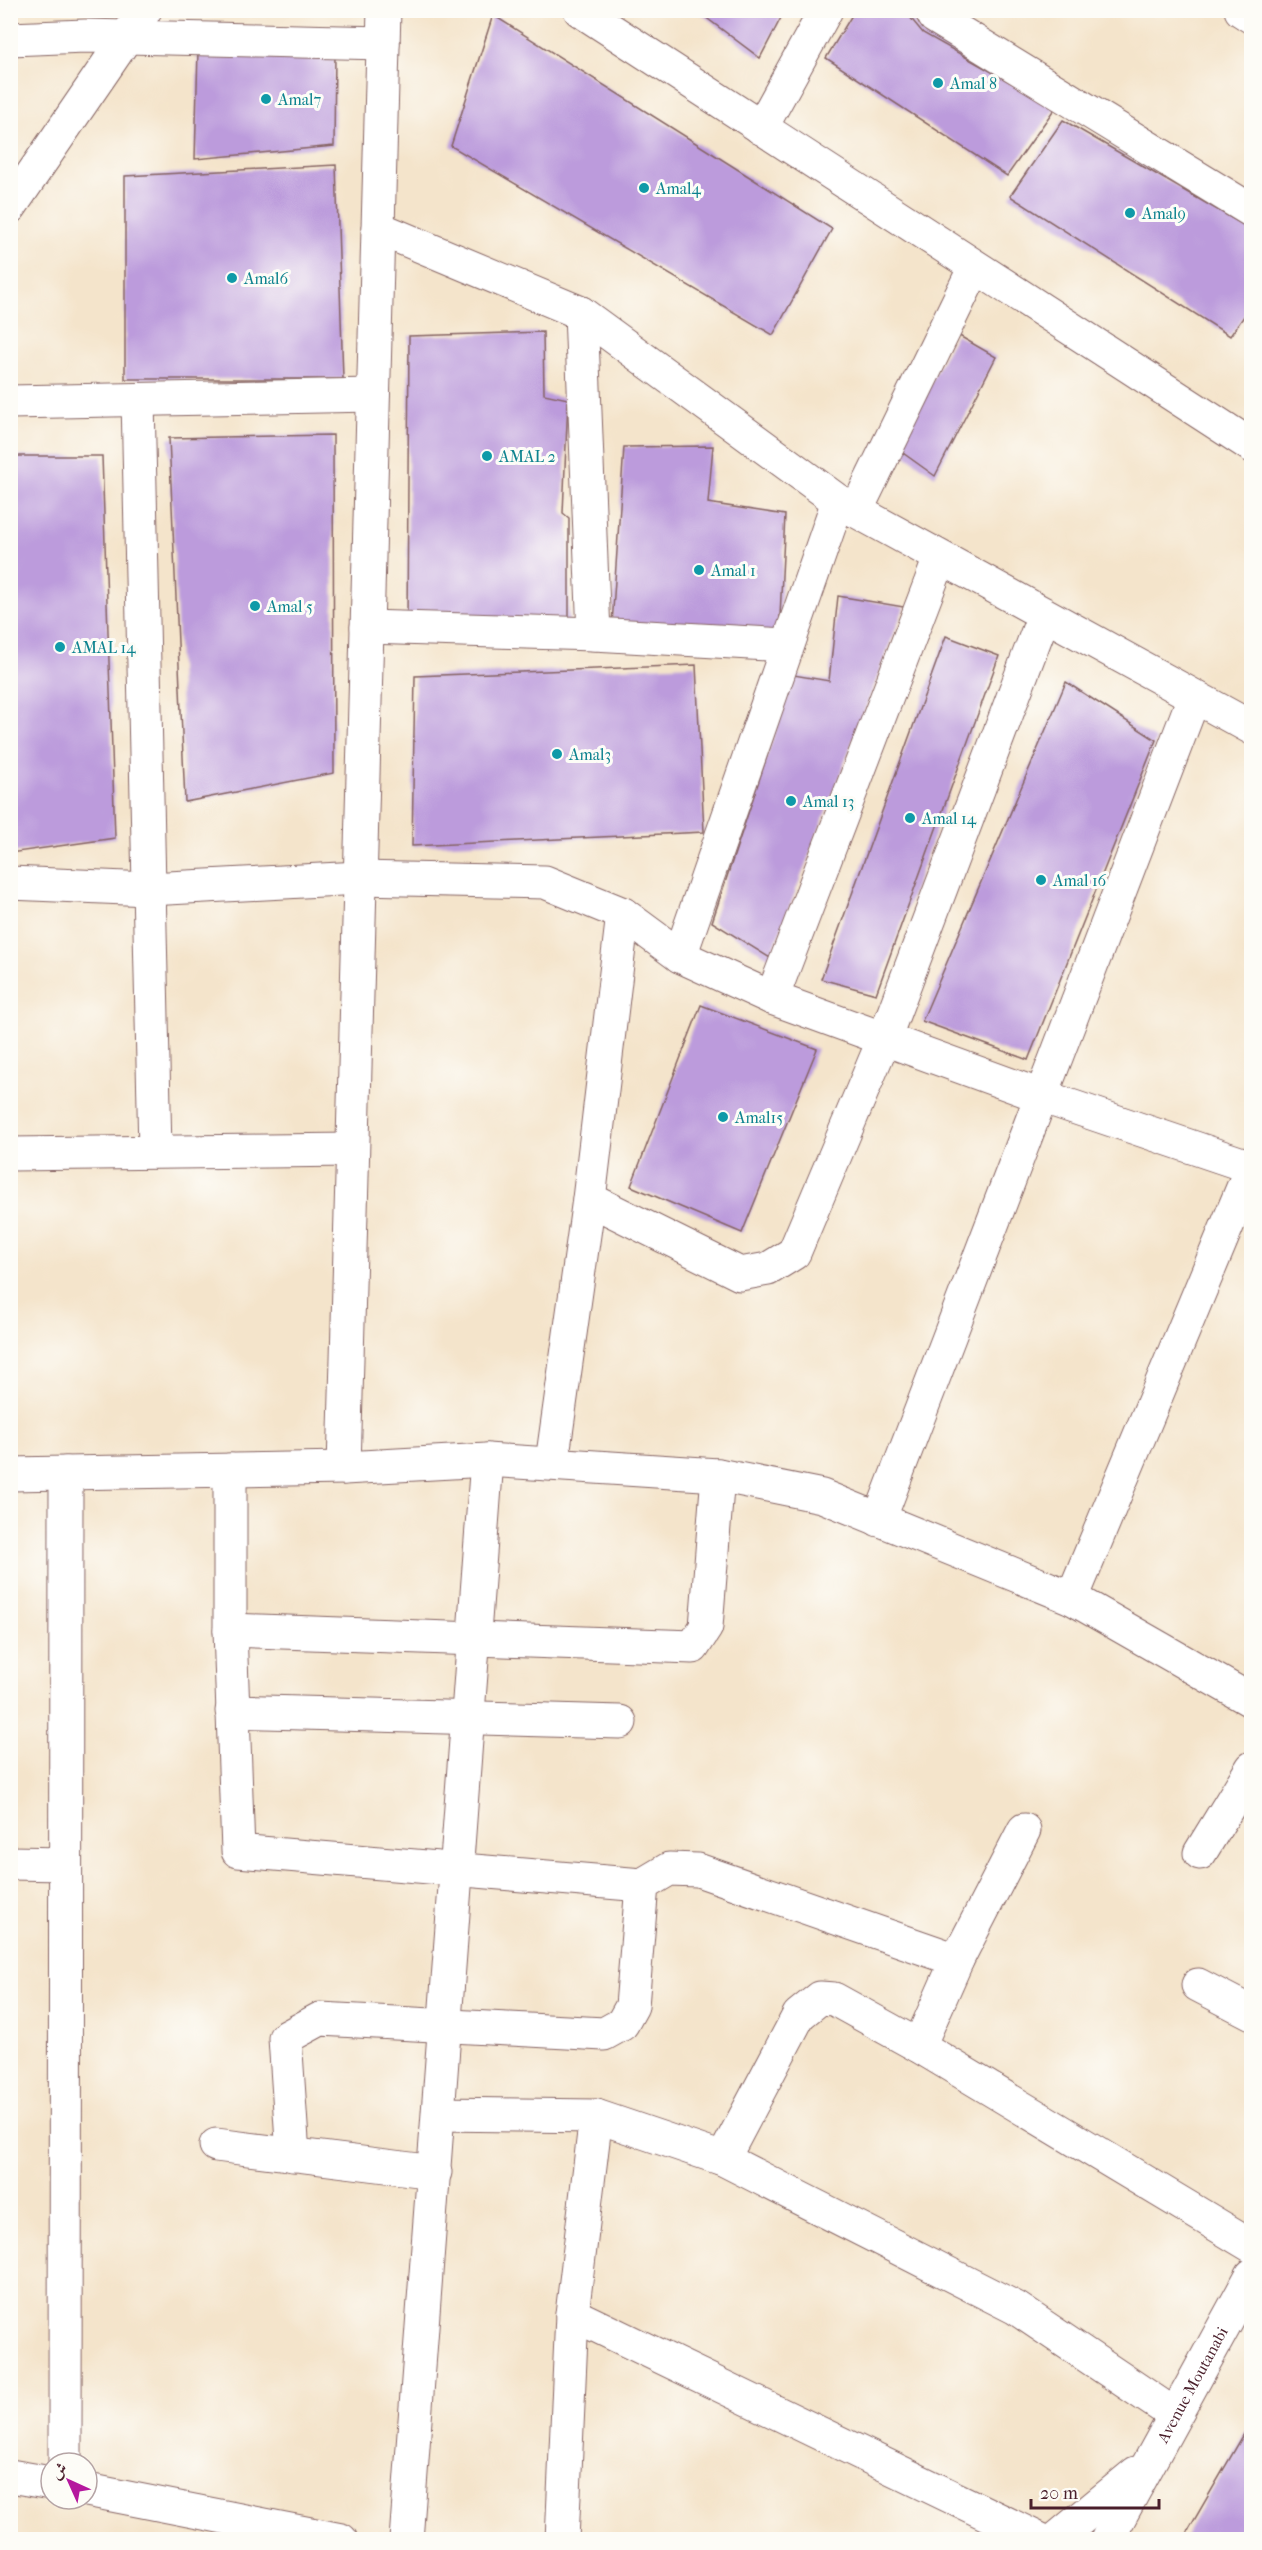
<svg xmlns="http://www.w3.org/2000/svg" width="1262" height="2550" font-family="'IM FELL French Canon',Amiri,serif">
<rect width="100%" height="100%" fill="#fdfcf7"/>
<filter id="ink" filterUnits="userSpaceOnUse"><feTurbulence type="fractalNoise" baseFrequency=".0167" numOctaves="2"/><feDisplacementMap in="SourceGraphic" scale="12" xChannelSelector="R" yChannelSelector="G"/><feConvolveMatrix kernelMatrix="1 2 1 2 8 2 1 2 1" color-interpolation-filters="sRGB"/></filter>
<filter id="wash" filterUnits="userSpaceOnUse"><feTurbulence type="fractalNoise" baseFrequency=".008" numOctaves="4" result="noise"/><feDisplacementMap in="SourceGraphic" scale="24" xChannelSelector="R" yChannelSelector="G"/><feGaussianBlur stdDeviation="1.35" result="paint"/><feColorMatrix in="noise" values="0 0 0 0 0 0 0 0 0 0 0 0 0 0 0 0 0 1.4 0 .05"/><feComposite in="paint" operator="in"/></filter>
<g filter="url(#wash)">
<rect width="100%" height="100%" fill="#f4e4cb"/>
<g id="blocks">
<g fill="#bc9bdc">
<polygon points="696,10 785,10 760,58"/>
<polygon points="855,10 904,10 923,33 1055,108 1007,176 826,58"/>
<polygon points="493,15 832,229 773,335 451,146"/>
<polygon points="198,51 335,52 334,146 195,159"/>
<polygon points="1063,120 1252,230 1252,305 1230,336 1010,196"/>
<polygon points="336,165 343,379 125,379 125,176"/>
<polygon points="543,332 544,394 568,399 563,513 569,518 569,625 407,624 409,336"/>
<polygon points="956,334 996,357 935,476 896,448"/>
<polygon points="333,435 334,773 185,802 169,438"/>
<polygon points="713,446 708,503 785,515 779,636 612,625 624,447"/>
<polygon points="10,456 102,456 115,838 10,853"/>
<polygon points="838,596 904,607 770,958 712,922 794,675 829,681"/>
<polygon points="946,636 999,656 876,994 821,979"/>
<polygon points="696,665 704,832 412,846 415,676"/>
<polygon points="1066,682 1156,740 1028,1060 922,1021"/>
<polygon points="701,1005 817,1049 742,1233 631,1186"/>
<polygon points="1252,2420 1252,2540 1185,2540 1189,2529"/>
</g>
</g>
</g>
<g filter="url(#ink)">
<use href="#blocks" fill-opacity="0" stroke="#866463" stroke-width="1.5"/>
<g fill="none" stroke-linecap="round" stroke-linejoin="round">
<g stroke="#866463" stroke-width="35">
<g id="minor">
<polyline points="580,10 1252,446"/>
<polyline points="931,10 935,17 1252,211"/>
<polyline points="1241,10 1252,17"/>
<polyline points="10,39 85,36 383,43"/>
<polyline points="761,128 826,10"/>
<polyline points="10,207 145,10"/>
<polyline points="378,228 581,313 838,501 1252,728"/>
<polyline points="581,313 594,634"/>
<polyline points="138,400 155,1151"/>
<polyline points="10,402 373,395"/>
<polyline points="856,511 975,267"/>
<polyline points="367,627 594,634 786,645"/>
<polyline points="10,883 149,889 360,878 545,882 623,914 680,956 772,998 1041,1096 1251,1167"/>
<polyline points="680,956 838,501"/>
<polyline points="772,998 940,558"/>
<polyline points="10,1154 352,1150"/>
<polyline points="589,1199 740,1274 768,1269 794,1253 884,1039 1044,615"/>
<polyline points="552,1462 589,1199 623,914"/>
<polyline points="344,1468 384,10"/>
<polyline points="230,1470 230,1630 238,1851 642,1885"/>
<polyline points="10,1474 344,1468 487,1460 718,1475 822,1496 1072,1598 1252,1701"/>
<polyline points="879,1520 1194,697"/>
<polyline points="1072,1598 1252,1166"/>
<polyline points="230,1630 693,1647 706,1627 718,1475"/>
<polyline points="232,1711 620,1722"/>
<polyline points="1200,1853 1252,1768"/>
<polyline points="10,1863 64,1864"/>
<polyline points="1198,1985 1252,2013"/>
<polyline points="919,2046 957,1960 1024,1830"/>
<polyline points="439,2114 596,2116 723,2159 1016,2308 1175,2415"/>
<polyline points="216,2145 435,2172"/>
<polyline points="293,2155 285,2038 320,2019 604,2034 622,2024 632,2006 642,1885 669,1869 698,1870 957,1960"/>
<polyline points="723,2159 799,2015 820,1998 834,1999 919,2046 1252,2246"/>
<polyline points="572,2314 1041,2540"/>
<polyline points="65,2463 66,1473"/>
<polyline points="10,2476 51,2483"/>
<polyline points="87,2490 341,2540"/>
<polyline points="406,2540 487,1460"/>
<polyline points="562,2540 572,2314 596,2116"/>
<polyline points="1055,2540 1136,2473"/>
<path id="s1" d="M1107 2540 1252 2275"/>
</g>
</g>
<use href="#minor" stroke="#fff" stroke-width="33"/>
</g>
</g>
<g fill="#0f9aa8" stroke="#fdfcf7" stroke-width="2">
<circle cx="938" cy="83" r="6"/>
<circle cx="266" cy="99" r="6"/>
<circle cx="644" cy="188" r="6"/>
<circle cx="1130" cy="213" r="6"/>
<circle cx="232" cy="278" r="6"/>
<circle cx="487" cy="456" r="6"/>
<circle cx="699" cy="570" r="6"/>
<circle cx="255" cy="606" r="6"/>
<circle cx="60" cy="647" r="6"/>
<circle cx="557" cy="754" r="6"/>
<circle cx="791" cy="801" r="6"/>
<circle cx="910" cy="818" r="6"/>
<circle cx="1041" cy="880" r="6"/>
<circle cx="723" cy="1117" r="6"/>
</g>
<g text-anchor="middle" stroke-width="6" stroke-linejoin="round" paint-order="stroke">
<g font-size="16" fill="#0d838f" stroke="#fdfcf7" text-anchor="start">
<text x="950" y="89">Amal 8</text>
<text x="278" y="105">Amal7</text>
<text x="656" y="194">Amal4</text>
<text x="1142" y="219">Amal9</text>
<text x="244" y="284">Amal6</text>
<text x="499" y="462">AMAL 2</text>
<text x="711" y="576">Amal 1</text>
<text x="267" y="612">Amal 5</text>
<text x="72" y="653">AMAL 14</text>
<text x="569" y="760">Amal3</text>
<text x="803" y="807">Amal 13</text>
<text x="922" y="824">Amal 14</text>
<text x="1053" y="886">Amal 16</text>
<text x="735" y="1123">Amal15</text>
</g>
<g font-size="16" fill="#4a1f2b" stroke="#fdfcf7">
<text dy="6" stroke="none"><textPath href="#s1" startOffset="177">Avenue Moutanabi</textPath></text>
</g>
</g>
<rect width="1262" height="2550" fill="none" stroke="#fdfcf7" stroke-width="36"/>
<g transform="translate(69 2481) rotate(315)"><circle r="28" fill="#fdfcf7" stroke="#b5a4a5" stroke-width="1.5"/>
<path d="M0-4.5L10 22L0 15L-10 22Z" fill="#b5179e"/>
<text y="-9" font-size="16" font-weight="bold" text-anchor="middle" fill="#4a1f2b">ش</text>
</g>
<path d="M1031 2499v9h128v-9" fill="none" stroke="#4a1f2b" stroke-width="3"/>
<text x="1040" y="2499" font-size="18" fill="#4a1f2b" stroke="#fdfcf7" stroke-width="4.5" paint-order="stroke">20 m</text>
</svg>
